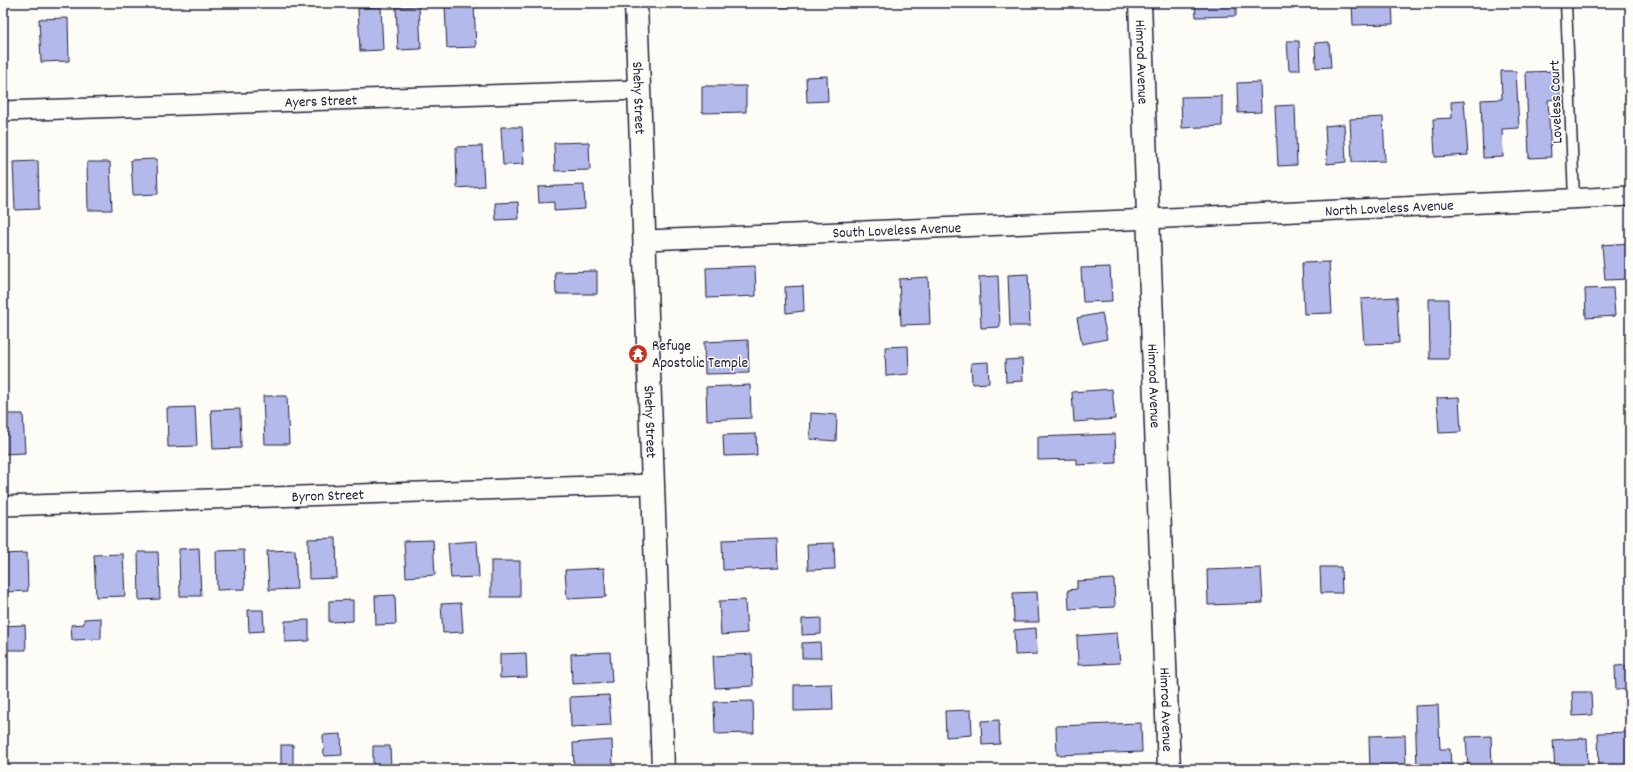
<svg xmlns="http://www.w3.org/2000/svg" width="1633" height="772" font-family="Dekko,sans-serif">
<rect width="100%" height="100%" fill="#fdfcf7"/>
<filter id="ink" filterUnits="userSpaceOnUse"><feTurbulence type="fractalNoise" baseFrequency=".025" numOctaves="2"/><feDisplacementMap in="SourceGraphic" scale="8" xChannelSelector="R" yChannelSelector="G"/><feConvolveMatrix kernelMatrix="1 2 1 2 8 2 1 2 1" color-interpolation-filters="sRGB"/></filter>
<g filter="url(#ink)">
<g fill="#b3b9ea" stroke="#22223b">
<rect x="773" y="3" width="21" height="4"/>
<polygon points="1195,3 1236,3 1236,16 1196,17"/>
<polygon points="1352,3 1392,3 1393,24 1353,25"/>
<polygon points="474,4 476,47 447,48 445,5"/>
<polygon points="419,6 421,49 398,50 396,7"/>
<polygon points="381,7 383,50 360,51 358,8"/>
<polygon points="68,18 69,61 41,62 39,19"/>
<polygon points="1287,41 1299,41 1300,70 1289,70"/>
<polygon points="1329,42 1331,67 1316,68 1315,43"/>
<polygon points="1501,71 1516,71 1519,128 1502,129 1503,157 1483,158 1481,100 1502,99"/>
<polygon points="1559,71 1560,99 1548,100 1551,157 1529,158 1526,72"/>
<polygon points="827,76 828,101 807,102 806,77"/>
<polygon points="1260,82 1261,112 1238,113 1237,83"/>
<polygon points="702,86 746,86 746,112 702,113"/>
<polygon points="1222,96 1222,126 1182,128 1181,97"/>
<polygon points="1464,101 1468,155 1435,157 1433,119 1452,118 1451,102"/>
<polygon points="1295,105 1297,165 1278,166 1275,106"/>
<polygon points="1383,117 1385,161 1352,162 1350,119"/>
<polygon points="1344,124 1346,162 1327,164 1325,126"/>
<polygon points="501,127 522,127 524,164 503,165"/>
<polygon points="589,142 590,170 555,171 554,143"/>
<polygon points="482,146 484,186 457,188 456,147"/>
<polygon points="157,159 158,194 133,195 131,160"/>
<polygon points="38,161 39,209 15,210 13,162"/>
<polygon points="87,162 110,162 112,210 88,210"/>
<polygon points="584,185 585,209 554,211 554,202 539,203 538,187"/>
<polygon points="518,202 519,219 496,220 495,203"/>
<polygon points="1630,243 1630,279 1605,280 1602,245"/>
<polygon points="1329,262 1332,313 1304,314 1302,263"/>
<polygon points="755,266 756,296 707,298 706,268"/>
<polygon points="1110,267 1112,301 1083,302 1081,268"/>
<polygon points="597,271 597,294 556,294 555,272"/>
<polygon points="1028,274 1030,326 1010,326 1008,275"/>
<polygon points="998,276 1000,327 981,328 979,277"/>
<polygon points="928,277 930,324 901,325 899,279"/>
<polygon points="803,286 804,311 786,313 785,287"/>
<polygon points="1613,288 1615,316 1586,318 1585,289"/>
<polygon points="1397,297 1399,343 1364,344 1361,299"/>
<polygon points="1429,299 1448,299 1449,359 1430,359"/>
<polygon points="1102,313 1107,339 1082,344 1077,318"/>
<polygon points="748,340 749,373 705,374 704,342"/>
<polygon points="908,346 909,374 886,376 885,347"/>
<polygon points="1022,359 1023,381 1006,382 1005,360"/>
<polygon points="988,362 989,383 972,384 971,363"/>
<polygon points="750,385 751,418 707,420 706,387"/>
<polygon points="1112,389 1115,419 1074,422 1072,392"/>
<polygon points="263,396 287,396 289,444 265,444"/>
<polygon points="1459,397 1461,432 1439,433 1437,398"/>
<polygon points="195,407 197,446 168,447 167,408"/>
<polygon points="240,409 241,448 213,449 211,410"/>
<polygon points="811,413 837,415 836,441 810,439"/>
<polygon points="3,414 23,414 25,453 3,454"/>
<polygon points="756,434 757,455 724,456 723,435"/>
<polygon points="1115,434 1116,463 1077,465 1077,459 1038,460 1038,437"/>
<polygon points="336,538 337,578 309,579 308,539"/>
<polygon points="777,538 778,568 723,570 722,540"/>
<polygon points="433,540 435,575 406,577 404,541"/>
<polygon points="477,541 479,577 451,578 448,543"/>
<polygon points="834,543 835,569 808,570 807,544"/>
<polygon points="199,548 201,596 180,596 179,549"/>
<polygon points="244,550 245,589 217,590 216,551"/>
<polygon points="295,550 297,589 269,590 267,551"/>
<polygon points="138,552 158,552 160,599 139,600"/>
<polygon points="27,553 28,591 3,592 3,554"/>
<polygon points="123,554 125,596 96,597 94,555"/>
<rect x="491" y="561" width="29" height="36"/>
<polygon points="1320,567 1341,567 1342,593 1321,593"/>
<polygon points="604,568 606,597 567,599 565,570"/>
<polygon points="1261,568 1263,603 1208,605 1207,570"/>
<polygon points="1114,579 1115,607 1069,609 1068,590 1077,589 1077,581"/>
<polygon points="1037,592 1039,622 1014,622 1013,593"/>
<polygon points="395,595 396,624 376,625 375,596"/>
<polygon points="353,600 353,621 329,622 329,601"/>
<polygon points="745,600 747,633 721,635 719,601"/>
<polygon points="461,603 463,632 443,633 441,604"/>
<polygon points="248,610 263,610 264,631 249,632"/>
<polygon points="101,618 101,639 72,640 71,625 84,624 84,619"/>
<polygon points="821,618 821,634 802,635 802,619"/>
<polygon points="309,620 309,641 285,642 285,621"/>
<polygon points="25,625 26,650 3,650 3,626"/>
<polygon points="1036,628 1037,654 1015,655 1014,630"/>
<polygon points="1117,633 1120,663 1078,665 1077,636"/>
<polygon points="820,642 821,658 802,658 802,643"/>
<polygon points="610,652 612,682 572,684 571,654"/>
<polygon points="526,653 527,677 500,678 500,654"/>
<polygon points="752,654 753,686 715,688 713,656"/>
<polygon points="1630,665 1630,689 1616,690 1615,666"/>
<polygon points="832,684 833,710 794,711 794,685"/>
<polygon points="1572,692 1591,692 1592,715 1573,716"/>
<polygon points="609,695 611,725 571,727 570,697"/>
<polygon points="753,701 754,733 715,734 714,702"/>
<polygon points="1438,705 1440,749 1450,749 1451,769 1417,769 1415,706"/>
<polygon points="971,710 972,735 946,737 945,711"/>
<polygon points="999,720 1000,744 982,745 981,721"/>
<polygon points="1141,723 1142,752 1057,755 1056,726"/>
<polygon points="1630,732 1630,769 1599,769 1598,733"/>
<polygon points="341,734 342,755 324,756 323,735"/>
<polygon points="1405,735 1406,769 1370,769 1369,736"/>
<polygon points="1491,736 1492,769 1468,769 1466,737"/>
<polygon points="1587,738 1588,769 1555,769 1553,740"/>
<polygon points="612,740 613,769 574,769 573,743"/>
<rect x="281" y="745" width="12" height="23"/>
<polygon points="373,746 390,746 391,769 373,769"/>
<polygon points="517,765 517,769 499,769 499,766"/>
<polygon points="954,766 954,769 923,769 923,767"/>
<rect x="871" y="767" width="28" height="2"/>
</g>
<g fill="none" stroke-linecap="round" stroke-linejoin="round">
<g stroke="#22223b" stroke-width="13">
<polyline id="service" points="1566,3 1574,199"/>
</g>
<g stroke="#22223b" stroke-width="22">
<g id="minor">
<path id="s1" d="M3 111 638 90"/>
<path id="s2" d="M646 240 1127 220 1630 196"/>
<path id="s3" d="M3 506 653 484"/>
</g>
</g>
<g stroke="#22223b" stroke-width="25">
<g id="tertiary">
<path id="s4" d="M636 3 663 769"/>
<path id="s5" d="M1140 3 1169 769"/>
</g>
</g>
<use href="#service" stroke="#fdfcf7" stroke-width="10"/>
<use href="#minor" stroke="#fdfcf7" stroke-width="19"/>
<use href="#tertiary" stroke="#fdfcf7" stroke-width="22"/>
</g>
</g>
<defs>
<g id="temple-disc" transform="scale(1)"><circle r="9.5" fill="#c8321e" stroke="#fdfcf7"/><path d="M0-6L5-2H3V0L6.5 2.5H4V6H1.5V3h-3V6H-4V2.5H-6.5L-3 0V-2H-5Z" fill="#fff"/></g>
</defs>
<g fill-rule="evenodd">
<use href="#temple-disc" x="638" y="354"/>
</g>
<g text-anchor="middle" stroke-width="3" stroke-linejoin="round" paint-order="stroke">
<g font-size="15" fill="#22223b" stroke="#fdfcf7">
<text dy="5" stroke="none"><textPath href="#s5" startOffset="59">Himrod Avenue</textPath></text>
<text dy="5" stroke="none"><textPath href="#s4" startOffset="95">Shehy Street</textPath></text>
<text dy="5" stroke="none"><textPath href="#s1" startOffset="318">Ayers Street</textPath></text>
<text transform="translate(1555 102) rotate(-92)" y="5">Loveless Court</text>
<text dy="5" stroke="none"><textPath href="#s2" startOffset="744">North Loveless Avenue</textPath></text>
<text dy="5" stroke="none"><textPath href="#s2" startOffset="251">South Loveless Avenue</textPath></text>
<text dy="5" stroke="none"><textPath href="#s5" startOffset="383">Himrod Avenue</textPath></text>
<text dy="5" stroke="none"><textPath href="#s4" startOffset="419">Shehy Street</textPath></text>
<text dy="5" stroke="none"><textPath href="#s3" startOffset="325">Byron Street</textPath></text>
<text dy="5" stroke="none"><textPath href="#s5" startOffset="707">Himrod Avenue</textPath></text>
</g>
<g font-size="15" fill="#22223b" stroke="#fdfcf7" text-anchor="start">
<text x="652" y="350">Refuge<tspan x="652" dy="17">Apostolic Temple</tspan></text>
</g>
</g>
<rect width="1633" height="772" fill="none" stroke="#fdfcf7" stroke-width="16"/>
<rect x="8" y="8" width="1617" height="756" fill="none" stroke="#22223b" stroke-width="1.5" filter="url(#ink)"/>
</svg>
